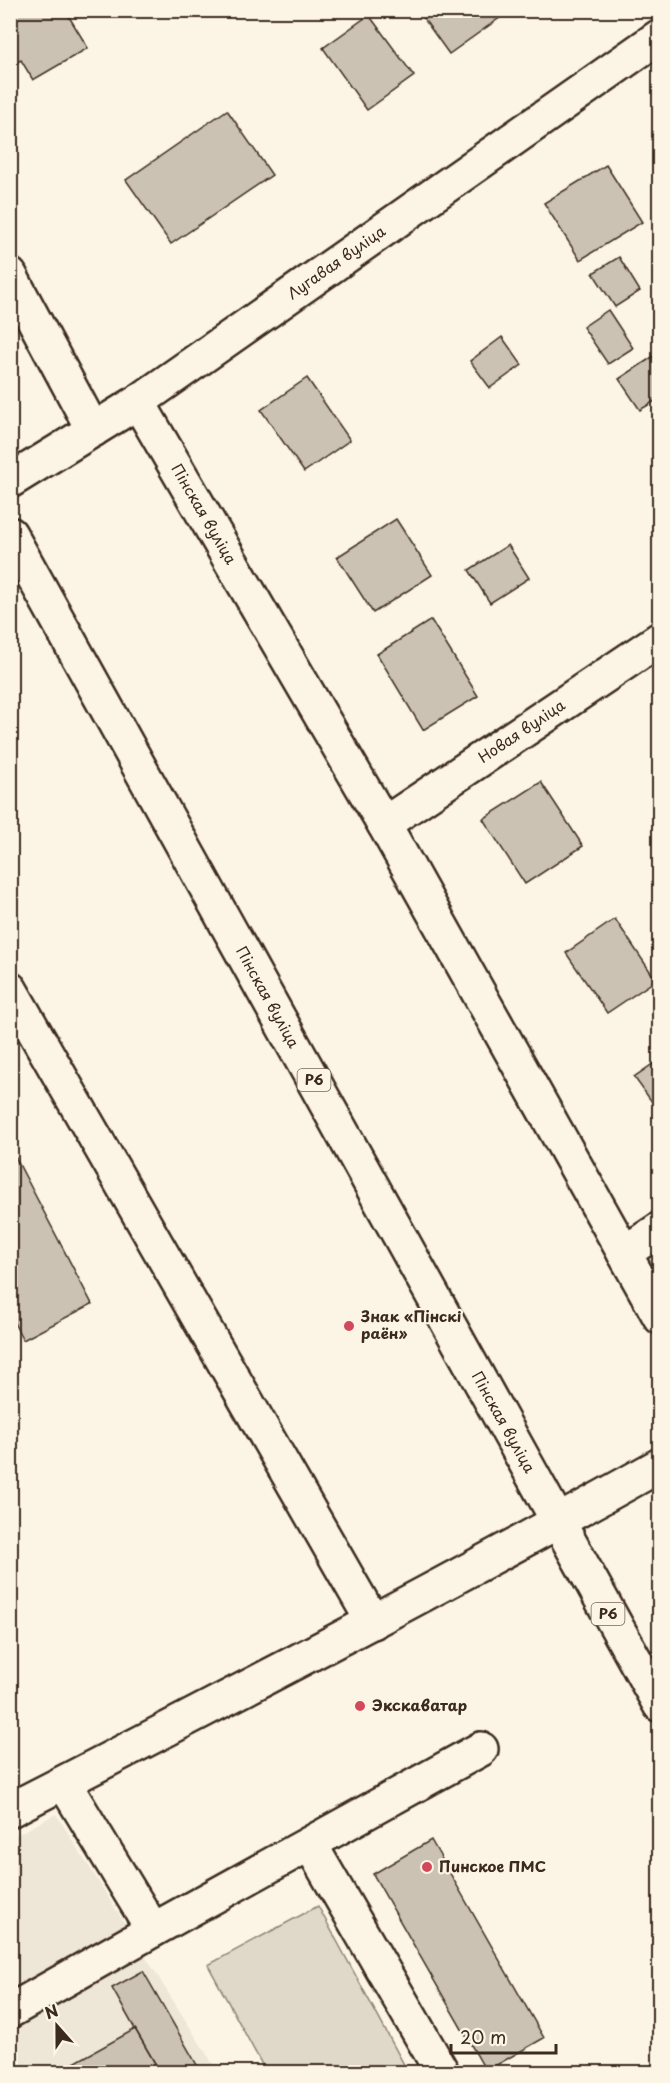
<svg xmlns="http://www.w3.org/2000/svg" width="670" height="2083" font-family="'Playpen Sans',sans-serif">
<rect width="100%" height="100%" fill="#fcf5e5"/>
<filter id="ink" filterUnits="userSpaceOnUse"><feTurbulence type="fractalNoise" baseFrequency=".0167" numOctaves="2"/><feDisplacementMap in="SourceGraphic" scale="12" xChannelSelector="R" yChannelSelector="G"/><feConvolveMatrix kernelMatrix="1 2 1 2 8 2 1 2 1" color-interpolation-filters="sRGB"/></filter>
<g filter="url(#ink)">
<polygon fill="#eee6d6" points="56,1814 218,2072 11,2072 11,1838"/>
<polygon fill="#e0d8c8" stroke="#8e8173" stroke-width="1.5" points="318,1906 408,2072 266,2072 208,1965"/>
<g fill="#ccc2b3" stroke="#3b2a1e" stroke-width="1.5">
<polygon points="10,10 65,10 88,48 33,80 21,60 10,66"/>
<polygon points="427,10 507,10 508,12 449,54 421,15"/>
<polygon points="369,15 414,76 367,110 323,48"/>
<polygon points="227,110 272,175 171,244 126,180"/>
<polygon points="606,165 642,222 580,260 544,203"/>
<polygon points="619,257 640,291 615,307 593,273"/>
<polygon points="608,310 633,348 608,364 583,327"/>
<polygon points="502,337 522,365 490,388 470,361"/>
<polygon points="660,352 660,398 640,410 619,379"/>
<polygon points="307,378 350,440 304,472 261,410"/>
<polygon points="396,519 432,575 373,613 337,557"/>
<polygon points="508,545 529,578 490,603 469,570"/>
<polygon points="431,620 478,696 423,730 377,654"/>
<polygon points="541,782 583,846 525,884 483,819"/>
<polygon points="615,919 656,980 607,1013 566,953"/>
<polygon points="660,1059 660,1113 634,1077"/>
<polygon points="10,1147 92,1304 23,1340 10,1315"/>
<polygon points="431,1840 544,2038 486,2071 373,1874"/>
<polygon points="143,1971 201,2072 160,2072 135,2029 112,1988"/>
<polygon points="135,2029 160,2072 58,2072"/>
</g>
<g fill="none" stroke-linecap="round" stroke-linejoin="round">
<g stroke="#3b2a1e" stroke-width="38">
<g id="minor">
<polyline points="10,275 93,430"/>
<path id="s1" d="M138 402 384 824 660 1317"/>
<path id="s2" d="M10 481 138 402 660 36"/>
<path id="s3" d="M384 824 660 639"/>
<polyline points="10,989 373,1622"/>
<polyline points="624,1253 660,1229"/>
<polyline points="64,1783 153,1930"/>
<path d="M10 1810C228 1698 446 1585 660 1465"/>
<polyline points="310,1844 442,2072"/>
<polyline points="10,2011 153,1930 481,1749"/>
</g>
</g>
<g stroke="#3b2a1e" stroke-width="38">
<g id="major">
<path id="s4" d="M10 534 660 1705"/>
</g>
</g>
<use href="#minor" stroke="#fcf5e5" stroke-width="33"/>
<use href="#major" stroke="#fcf5e5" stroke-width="33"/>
</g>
</g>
<g fill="#d1495b" stroke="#fcf5e5" stroke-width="2">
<circle cx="349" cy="1326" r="6"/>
<circle cx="360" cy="1706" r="6"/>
<circle cx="427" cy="1867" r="6"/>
</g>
<g text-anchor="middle" stroke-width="4.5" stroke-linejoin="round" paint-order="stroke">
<g fill="#fcf5e5" stroke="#75675a" stroke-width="1.5">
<rect x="297.5" y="1069" width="33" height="22" rx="4.5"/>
<rect x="591.5" y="1603" width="33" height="22" rx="4.5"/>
</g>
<g font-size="14" font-weight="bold" fill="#3b2a1e">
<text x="314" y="1085">Р6</text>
<text x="608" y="1619">Р6</text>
</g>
<g font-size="15" fill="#3b2a1e" stroke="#fcf5e5">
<text dy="5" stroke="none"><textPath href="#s2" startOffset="393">Лугавая вуліца</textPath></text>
<text dy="5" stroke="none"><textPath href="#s1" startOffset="130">Пінская вуліца</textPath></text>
<text dy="5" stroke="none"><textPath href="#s3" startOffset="166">Новая вуліца</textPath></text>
<text dy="5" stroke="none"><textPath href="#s4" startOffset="530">Пінская вуліца</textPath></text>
<text dy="5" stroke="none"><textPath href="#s4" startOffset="1016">Пінская вуліца</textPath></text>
</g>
<g font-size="15" font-weight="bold" fill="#3b2a1e" stroke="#fcf5e5" text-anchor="start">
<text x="361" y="1322">Знак «Пінскі<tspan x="361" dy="17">раён»</tspan></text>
<text x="372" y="1711">Экскаватар</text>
<text x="439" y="1872">Пинское ПМС</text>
</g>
</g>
<rect width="670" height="2083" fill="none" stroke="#fcf5e5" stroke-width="36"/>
<rect x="18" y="18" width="634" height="2047" fill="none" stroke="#3b2a1e" stroke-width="2" filter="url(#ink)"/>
<g transform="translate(57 2026) rotate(339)" stroke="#fcf5e5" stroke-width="4.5" paint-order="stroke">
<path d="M0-4.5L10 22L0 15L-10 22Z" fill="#3b2a1e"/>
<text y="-9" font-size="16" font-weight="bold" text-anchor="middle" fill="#3b2a1e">N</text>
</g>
<path d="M451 2044v9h105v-9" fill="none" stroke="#3b2a1e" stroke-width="3"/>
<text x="460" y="2044" font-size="18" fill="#3b2a1e" stroke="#fcf5e5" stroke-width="4.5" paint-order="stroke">20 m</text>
</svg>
